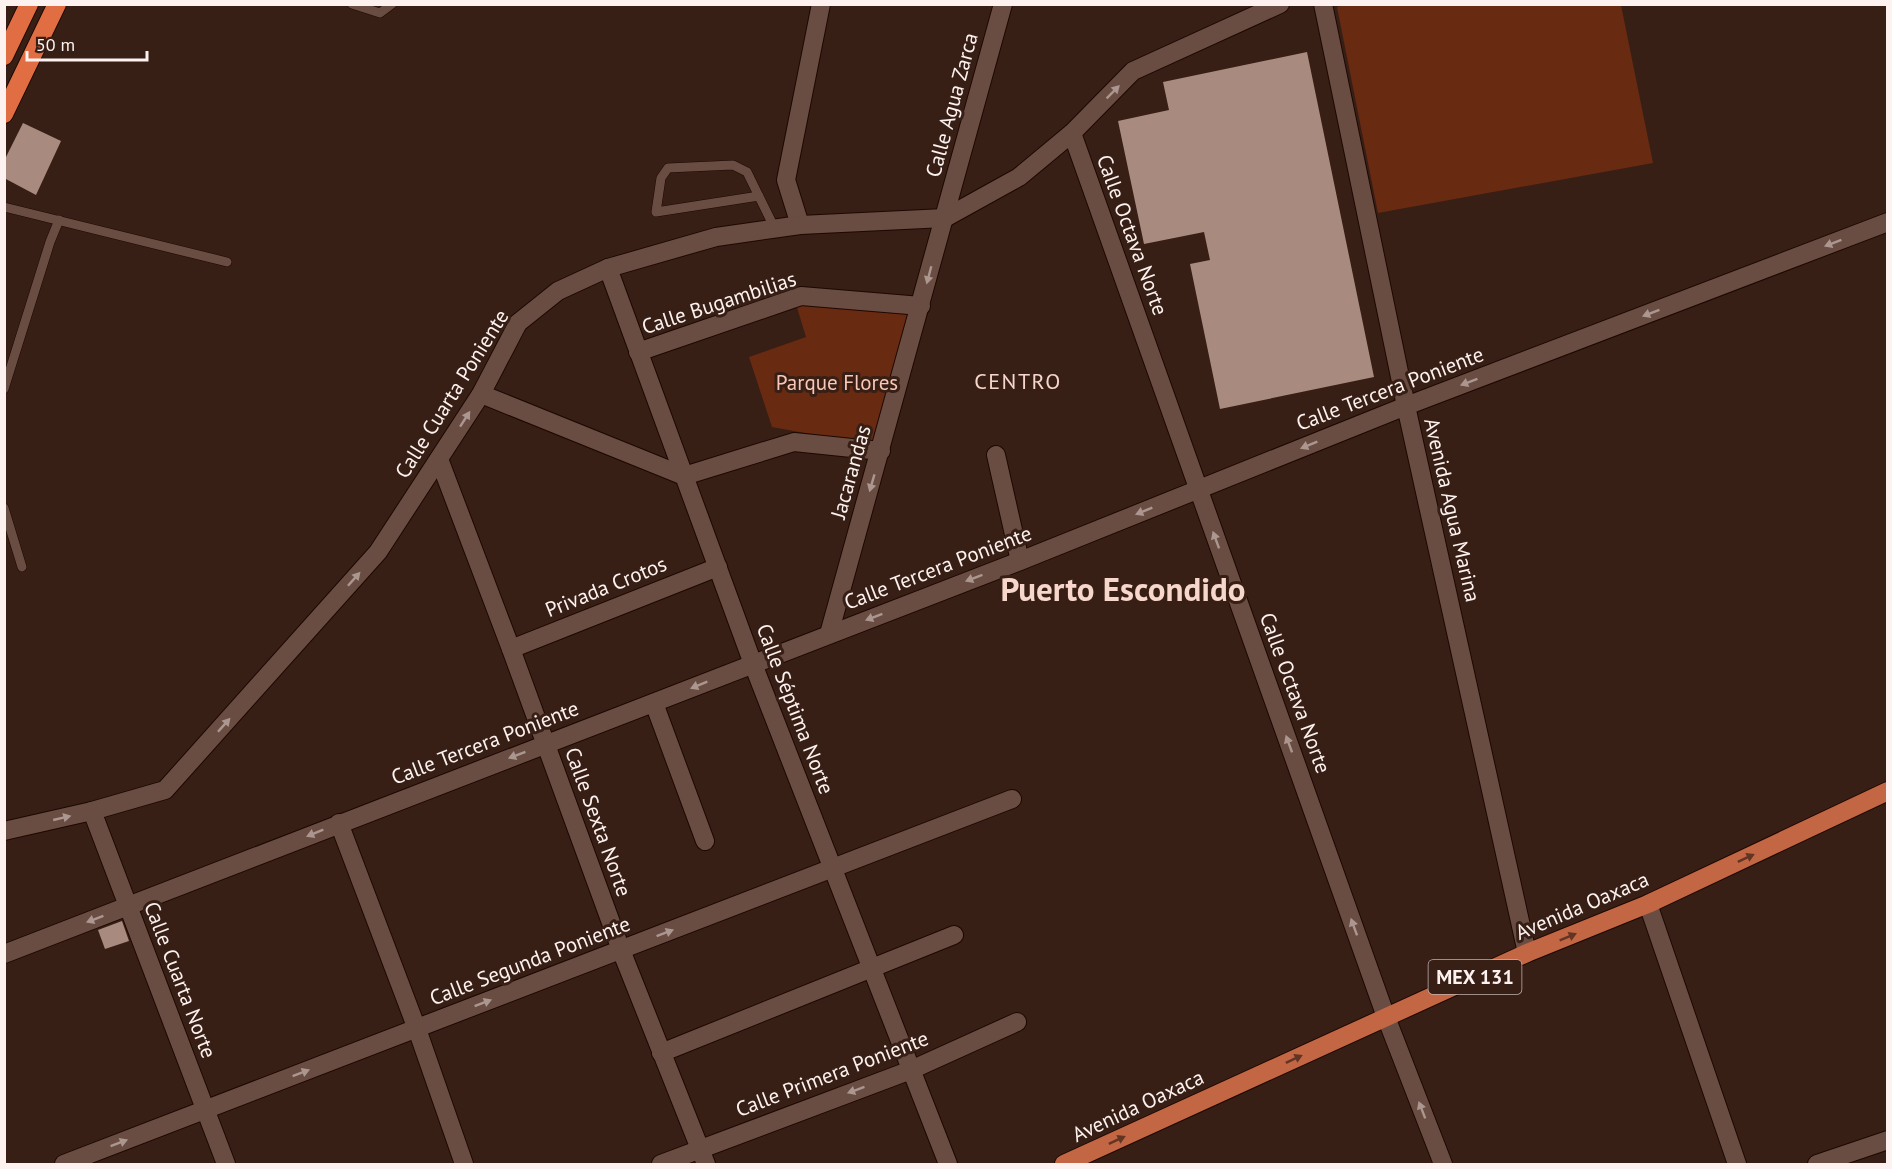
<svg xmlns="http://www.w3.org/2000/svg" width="1892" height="1169" font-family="'PT Sans',sans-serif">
<rect width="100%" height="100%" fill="#371f16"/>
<g fill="#682a11">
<polygon points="1342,5 1621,5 1653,163 1378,213 1337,7"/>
<polygon points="795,301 914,310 877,446 772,427 749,357 806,337"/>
</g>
<g fill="#a98a7f">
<polygon points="1307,52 1374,377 1220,409 1190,264 1210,260 1204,232 1144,244 1118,121 1169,110 1163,82"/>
<polygon points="23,123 61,141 36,195 4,178 4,161"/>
<polygon points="122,921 129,941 105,949 98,930"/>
</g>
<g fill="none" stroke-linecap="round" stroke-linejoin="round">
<g stroke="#1d0802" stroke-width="10">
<g id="service">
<polyline points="352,4 380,13 392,4"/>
<polyline points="759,196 656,212 661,178 668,168 733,165 747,172 775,229"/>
<polyline points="4,207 227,262"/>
<polyline points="4,389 50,242 59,220"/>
<polyline points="4,508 22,567"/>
</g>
</g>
<g stroke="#1d0802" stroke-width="20">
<g id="minor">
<polyline points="800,225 786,180 821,4"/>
<polyline points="608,268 753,664 948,1164"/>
<polyline points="638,352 801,296 921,306"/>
<polyline points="481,394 684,476 794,442 881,451"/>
<polyline points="996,455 1020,561"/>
<polyline points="439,459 511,649 621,950 706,1164"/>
<polyline points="511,649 718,567"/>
<polyline points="654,703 705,841"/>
<polyline points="92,811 226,1164"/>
<polyline points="339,823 417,1029 464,1164"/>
<polyline points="1648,904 1737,1164"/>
<polyline points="661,1053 954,935"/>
<polyline points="64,1164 1012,799"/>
<polyline points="661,1164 911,1070 1017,1022"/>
</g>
</g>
<g stroke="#1d0802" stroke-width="20">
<g id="tertiary">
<polyline points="1323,4 1406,406 1527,953"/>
<polyline points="1072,133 1386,1017 1443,1164"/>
<polyline points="829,634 1003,4"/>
<polyline points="4,831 92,811 165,790 378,552 481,394 518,323 558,291 608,268 716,237 800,225 945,218 1019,177 1072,133 1133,71 1280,4"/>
<polyline points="4,954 1020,561 1406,406 1888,222"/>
<polyline points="1817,1164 1888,1140"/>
</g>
</g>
<g stroke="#1d0802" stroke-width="20">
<polyline id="primary" points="1064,1164 1527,953 1648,904 1888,791"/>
</g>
<g stroke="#1d0802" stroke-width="20">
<g id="trunk">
<polyline points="4,56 29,4"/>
<polyline points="4,114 57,4"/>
</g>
</g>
<use href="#service" stroke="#694d43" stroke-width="9"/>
<use href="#minor" stroke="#694d43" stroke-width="18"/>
<use href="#tertiary" stroke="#694d43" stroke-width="18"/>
<use href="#primary" stroke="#c36643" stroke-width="18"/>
<use href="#trunk" stroke="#e16e43" stroke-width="18"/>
</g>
<defs><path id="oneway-solid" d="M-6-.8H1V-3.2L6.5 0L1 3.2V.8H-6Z" transform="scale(1.5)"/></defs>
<g fill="#ac9790">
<use href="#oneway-solid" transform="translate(1113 92) rotate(-45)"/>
<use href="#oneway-solid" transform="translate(1833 243) rotate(159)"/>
<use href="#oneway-solid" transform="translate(929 275) rotate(105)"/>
<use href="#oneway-solid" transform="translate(1651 313) rotate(159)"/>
<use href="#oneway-solid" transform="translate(1469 382) rotate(159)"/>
<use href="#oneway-solid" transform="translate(465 419) rotate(-57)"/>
<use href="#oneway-solid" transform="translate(1309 445) rotate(158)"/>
<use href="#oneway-solid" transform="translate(872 483) rotate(106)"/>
<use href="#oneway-solid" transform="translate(1144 511) rotate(158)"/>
<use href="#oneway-solid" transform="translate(1216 540) rotate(-110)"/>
<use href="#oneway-solid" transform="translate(974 578) rotate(159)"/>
<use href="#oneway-solid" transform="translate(354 579) rotate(-48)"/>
<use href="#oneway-solid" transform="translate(874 617) rotate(159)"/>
<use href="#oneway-solid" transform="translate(699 685) rotate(158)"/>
<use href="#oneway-solid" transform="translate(224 725) rotate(-48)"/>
<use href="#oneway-solid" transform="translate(1289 744) rotate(-110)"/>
<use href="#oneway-solid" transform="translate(517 755) rotate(159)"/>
<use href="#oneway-solid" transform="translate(62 818) rotate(-13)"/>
<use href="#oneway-solid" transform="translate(315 833) rotate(158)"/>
<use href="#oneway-solid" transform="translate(95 919) rotate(159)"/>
<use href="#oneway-solid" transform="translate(1354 927) rotate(-110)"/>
<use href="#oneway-solid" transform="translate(665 933) rotate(-21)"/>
<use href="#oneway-solid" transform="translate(483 1003) rotate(-21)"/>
<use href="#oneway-solid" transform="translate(301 1073) rotate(-21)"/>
<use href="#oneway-solid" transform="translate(856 1090) rotate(160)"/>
<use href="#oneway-solid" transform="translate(1422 1110) rotate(-111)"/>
<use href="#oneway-solid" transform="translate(119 1143) rotate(-21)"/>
</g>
<g fill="#613424">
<use href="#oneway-solid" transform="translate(1746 858) rotate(-25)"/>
<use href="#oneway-solid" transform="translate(1568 937) rotate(-22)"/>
<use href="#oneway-solid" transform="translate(1294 1059) rotate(-25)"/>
<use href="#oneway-solid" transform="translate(1117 1140) rotate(-25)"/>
</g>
<g text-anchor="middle" stroke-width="6" stroke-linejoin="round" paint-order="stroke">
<rect fill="#371f16" stroke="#c2b3ae" stroke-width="1.5" x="1428.5" y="960" width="93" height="34" rx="4.5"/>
<g font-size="20" font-weight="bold" fill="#fdf2ef">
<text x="1475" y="984">MEX 131</text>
</g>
<g font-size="21" fill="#fdf2ef" stroke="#371f16">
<text transform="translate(952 105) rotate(-75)" y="7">Calle Agua Zarca</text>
<text transform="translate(1132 235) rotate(70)" y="7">Calle Octava Norte</text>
<text transform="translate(719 303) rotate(-18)" y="7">Calle Bugambilias</text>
<text transform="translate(1390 389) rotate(-21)" y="7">Calle Tercera Poniente</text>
<text transform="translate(452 394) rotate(-58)" y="7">Calle Cuarta Poniente</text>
<text transform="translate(851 472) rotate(-74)" y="7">Jacarandas</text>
<text transform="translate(1452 510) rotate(77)" y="7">Avenida Agua Marina</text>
<text transform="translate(938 568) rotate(-21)" y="7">Calle Tercera Poniente</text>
<text transform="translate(606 587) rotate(-22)" y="7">Privada Crotos</text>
<text transform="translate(1295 693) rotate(70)" y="7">Calle Octava Norte</text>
<text transform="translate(795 709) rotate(69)" y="7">Calle Séptima Norte</text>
<text transform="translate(485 743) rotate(-21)" y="7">Calle Tercera Poniente</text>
<text transform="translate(598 822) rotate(70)" y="7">Calle Sexta Norte</text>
<text transform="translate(1582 906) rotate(-23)" y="7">Avenida Oaxaca</text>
<text transform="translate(530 961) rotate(-21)" y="7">Calle Segunda Poniente</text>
<text transform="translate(180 980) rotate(69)" y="7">Calle Cuarta Norte</text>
<text transform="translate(832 1074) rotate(-21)" y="7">Calle Primera Poniente</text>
<text transform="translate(1138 1106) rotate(-25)" y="7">Avenida Oaxaca</text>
</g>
<g font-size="21" fill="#fac8b6" stroke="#371f16">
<text x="837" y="390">Parque Flores</text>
</g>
<g font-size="22" letter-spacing="1.5" fill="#f7d6cb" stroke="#371f16">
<text x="1018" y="389">CENTRO</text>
</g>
<g font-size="33" font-weight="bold" fill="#f7d6cb" stroke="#371f16">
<text x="1123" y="601">Puerto Escondido</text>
</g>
</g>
<rect width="1892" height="1169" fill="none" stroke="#fdf2ef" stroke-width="12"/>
<path d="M27 51v9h120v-9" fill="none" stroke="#fdf2ef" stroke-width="3"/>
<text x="36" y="51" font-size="18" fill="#fdf2ef" stroke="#371f16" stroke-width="4.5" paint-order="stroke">50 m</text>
</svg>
